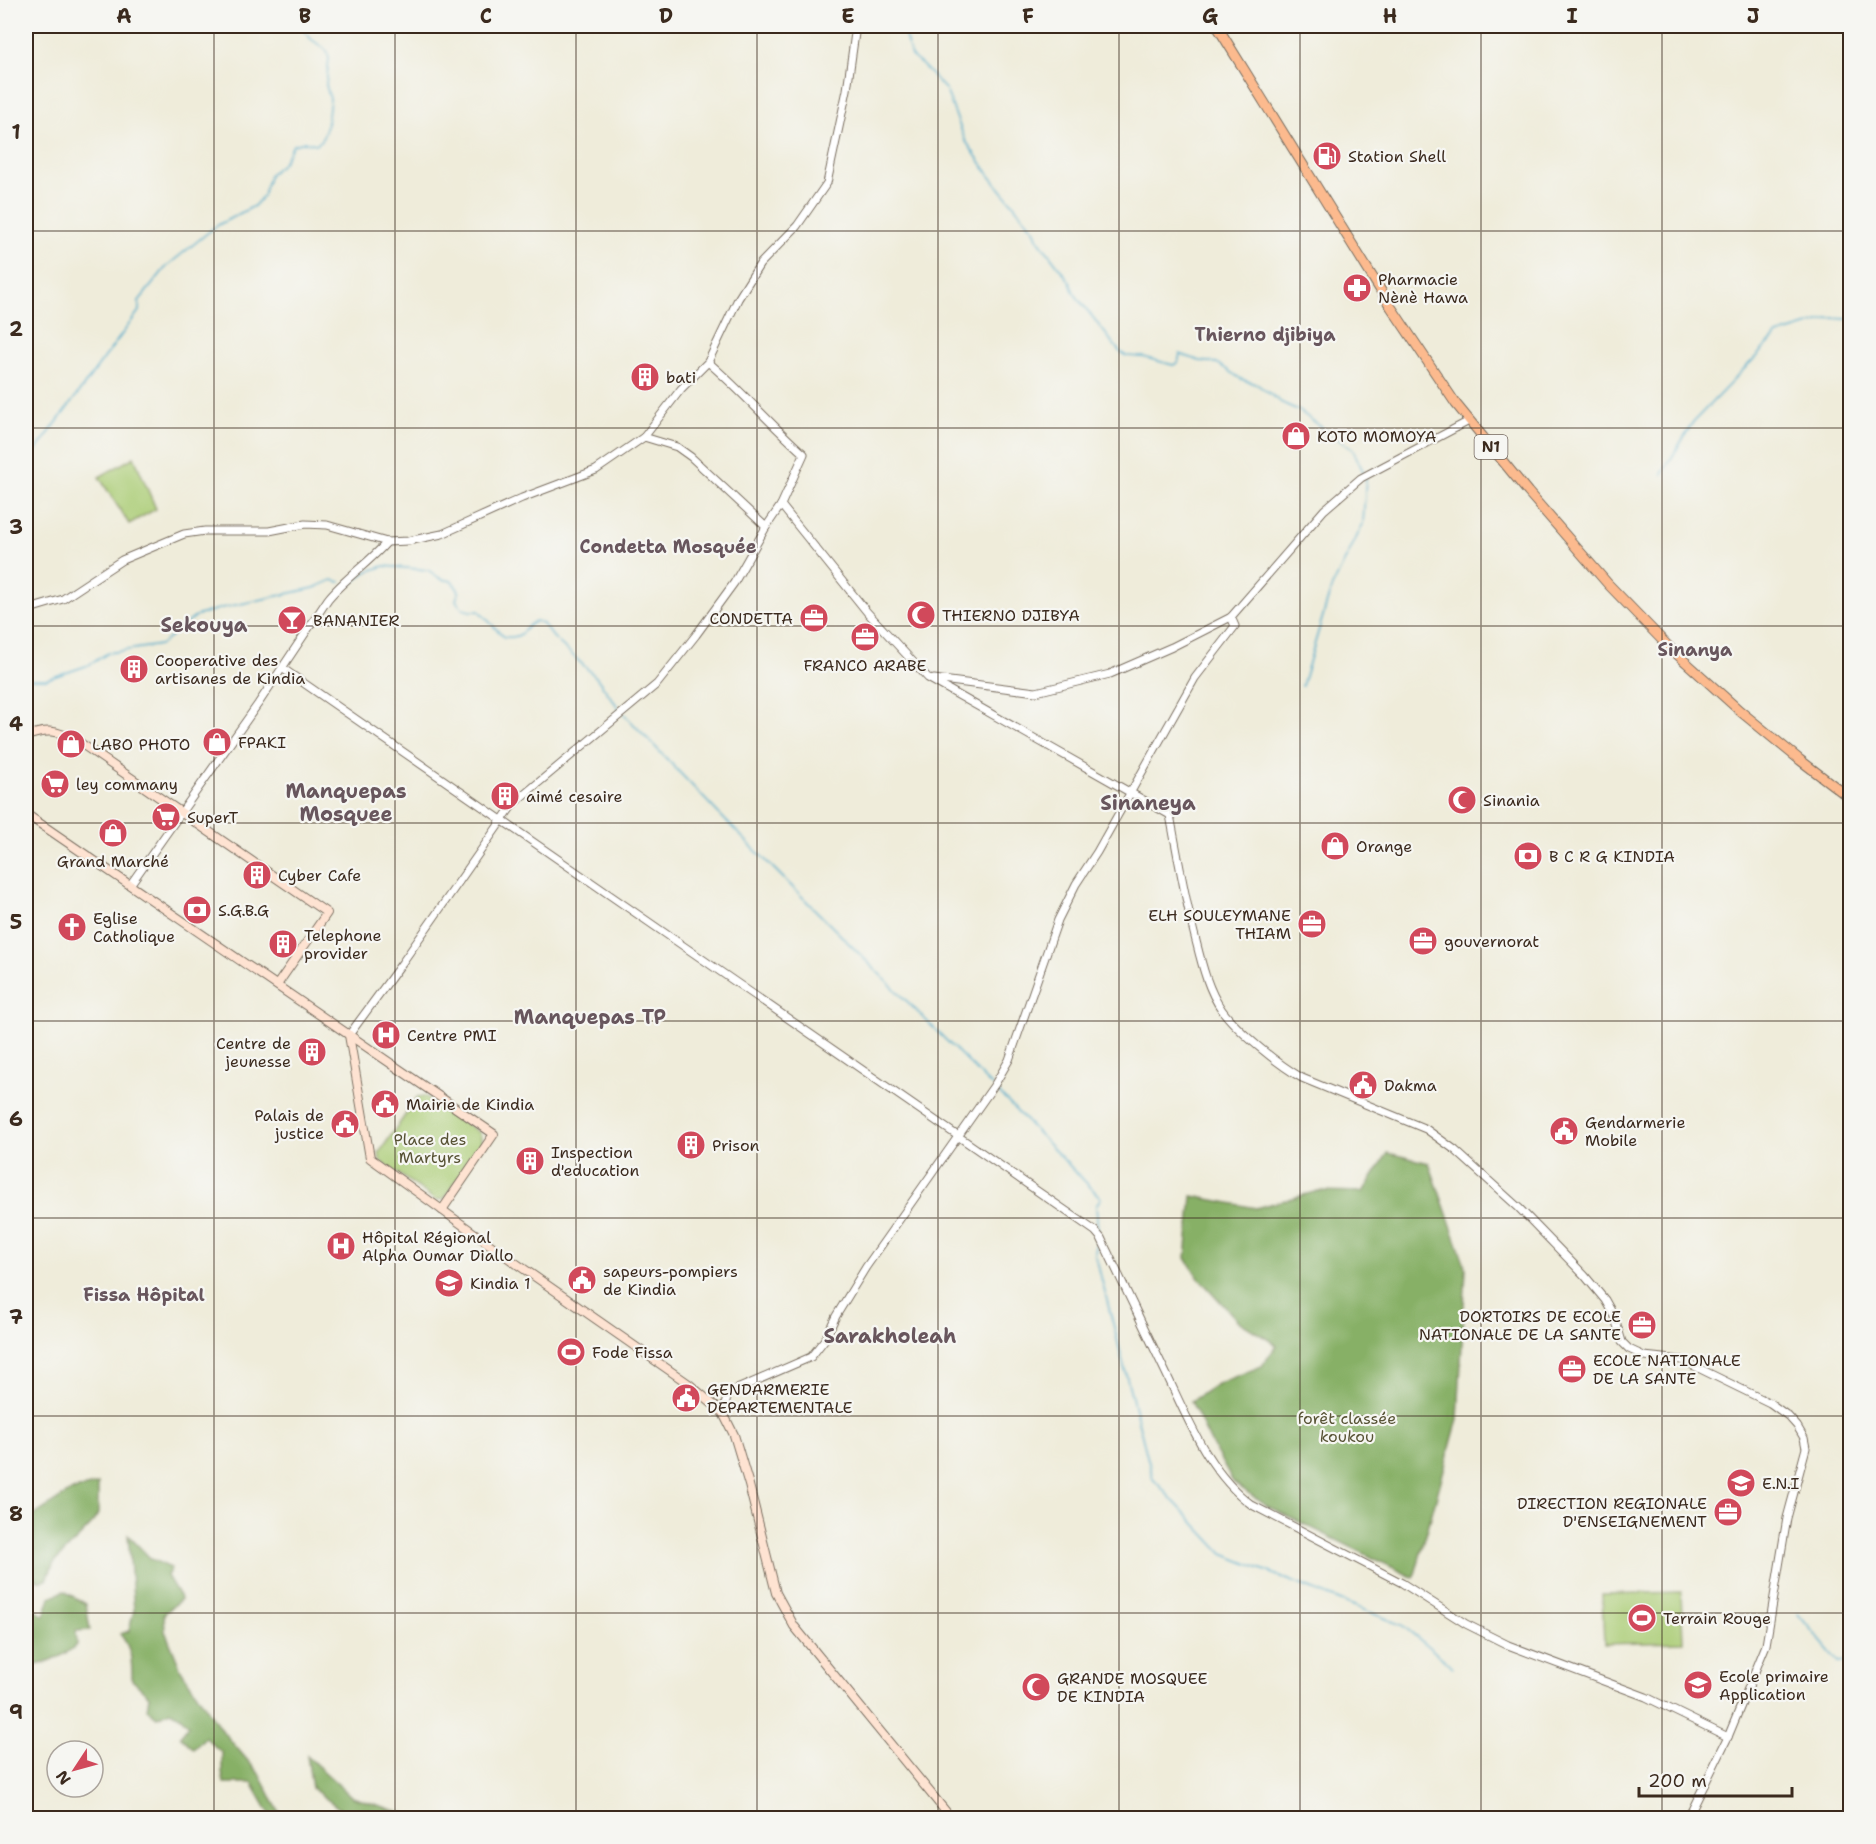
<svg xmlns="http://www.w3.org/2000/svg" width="1876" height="1844" font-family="'Shantell Sans',sans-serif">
<rect width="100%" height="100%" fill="#f6f6f2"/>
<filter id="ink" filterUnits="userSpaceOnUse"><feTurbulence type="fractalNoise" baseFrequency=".0167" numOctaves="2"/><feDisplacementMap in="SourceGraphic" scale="12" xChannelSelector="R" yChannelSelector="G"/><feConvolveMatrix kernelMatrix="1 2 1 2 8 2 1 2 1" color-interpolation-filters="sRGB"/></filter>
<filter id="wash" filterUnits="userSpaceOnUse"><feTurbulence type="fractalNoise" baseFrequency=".008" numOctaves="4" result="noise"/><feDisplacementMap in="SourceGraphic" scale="24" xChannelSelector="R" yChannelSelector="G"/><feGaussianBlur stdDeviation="1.35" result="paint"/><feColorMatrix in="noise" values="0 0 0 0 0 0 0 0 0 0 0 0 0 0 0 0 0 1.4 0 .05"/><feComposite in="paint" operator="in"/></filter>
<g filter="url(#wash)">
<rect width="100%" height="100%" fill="#efecda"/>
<g fill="#aacc75" stroke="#727b4a" stroke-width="1.5">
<polygon points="134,457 156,509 129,524 99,477"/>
<polygon points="425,1096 480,1133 482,1143 444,1199 436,1200 380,1161 379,1153 417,1098"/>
<polygon points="1681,1592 1683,1642 1604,1644 1602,1594"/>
</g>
<g fill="#87b066" stroke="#616d42" stroke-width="1.5">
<polygon points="1388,1153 1429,1163 1466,1268 1458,1419 1414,1578 1267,1506 1233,1482 1210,1441 1191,1401 1217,1384 1262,1366 1277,1345 1238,1321 1198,1277 1186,1258 1192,1196 1256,1208 1318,1191 1363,1192"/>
<polygon points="98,1484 98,1514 91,1525 53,1564 47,1580 40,1581 26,1574 26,1538 27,1537 26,1521 71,1491"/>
<path d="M128 1535 151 1559 171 1568 167 1576 181 1599 164 1614 165 1631 181 1670 220 1728 260 1775 282 1818H272L252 1783H224L222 1773V1753L205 1737 194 1749 180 1736 189 1725 180 1716 170 1711 157 1717 147 1709 149 1696 132 1680C132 1662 132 1648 120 1634L129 1631 134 1610Z"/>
<path d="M64 1591 86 1604 90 1630 76 1631 77 1645C61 1658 46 1665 26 1666V1650L35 1649C24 1635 25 1621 26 1604L44 1616 50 1597Z"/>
<polygon points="307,1756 352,1797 404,1813 406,1818 352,1818 312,1788"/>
</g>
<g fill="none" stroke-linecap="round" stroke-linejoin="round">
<g stroke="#4ca9ca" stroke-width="1.5">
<polyline points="902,26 911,56 922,65 946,90 965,140 990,176 1035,231 1037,238 1070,282 1074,293 1119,351 1126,356 1143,357 1173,365 1178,363 1180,354 1200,361 1217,363 1241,379 1258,385 1282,403 1298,410 1353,450 1364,473"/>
<polyline points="26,464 139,311 139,301 167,266 216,226 254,206 263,196 270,174 283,163 293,145 305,142 317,144 322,140 327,125 330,99 326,85 329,58 326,50 311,39 300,26"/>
<polyline points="1662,474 1693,422 1777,335 1832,318 1847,319 1850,317"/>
<path d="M344 585H350L366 572 384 566 428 570 441 579 452 581 459 591 456 600C461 610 468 612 479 611L504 637C527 639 521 627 536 621L542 623 554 638 596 677 621 711"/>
<polyline points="26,679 47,679 89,665 108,653 160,645 196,616 222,608 314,588 332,580 340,582"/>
<polyline points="1302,686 1331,589 1363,524 1366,477"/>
<polyline points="624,714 720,815 992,1086"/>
<polyline points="995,1089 1101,1198 1096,1205 1098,1232"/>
<polyline points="1097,1239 1095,1254 1153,1479 1223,1554 1402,1625 1453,1667"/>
<polyline points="1798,1614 1838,1662 1850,1661"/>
</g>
</g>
</g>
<g filter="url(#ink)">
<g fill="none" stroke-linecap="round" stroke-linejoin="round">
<g stroke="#7a6e60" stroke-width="9">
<g id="tertiary">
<polyline points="644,437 681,389 708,362 738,299 760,264 797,226 827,183 847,90 856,26"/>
<path d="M781 505 867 612 928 678 1170 815C1178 857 1185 900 1196 941 1202 965 1208 990 1222 1010 1238 1032 1279 1065 1302 1078L1426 1129 1455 1150 1519 1208 1585 1276 1605 1300 1615 1318 1622 1342 1629 1349 1644 1356 1682 1360 1770 1403 1788 1416 1797 1426 1804 1438 1806 1448 1787 1518 1766 1645 1728 1737 1688 1818"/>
<polyline points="26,610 63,599 122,560 184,534 205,531 269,531 305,524 327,525 387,542 408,541 442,534 522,498 596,470 644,437 677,447 691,457 766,527"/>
<path d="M282 668 1095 1231 1101 1238C1122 1281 1142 1324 1163 1367 1187 1416 1207 1472 1252 1505L1402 1583 1466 1624 1508 1645 1646 1697 1728 1737"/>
<polyline points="934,679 1036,692 1110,674 1172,647 1231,617 1324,510 1361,478 1469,421"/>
<path d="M130 885 258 704 328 599C345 578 369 563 387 542"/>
<path d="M349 1035 402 963 514 803 657 684 696 635 734 583 766 527 781 505 804 454C771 425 742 391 708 362"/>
<polyline points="723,1413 728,1393 811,1357 825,1339 836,1316 866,1267 995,1084 1009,1060 1058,920 1076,884 1097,852 1195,678 1235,626 1231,617"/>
</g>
</g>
<g stroke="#7a6e60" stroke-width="10">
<g id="secondary">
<path d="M26 736C48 729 55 730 76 740L327 913 277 985"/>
<polyline points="26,814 494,1134 442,1210"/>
<polyline points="349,1035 370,1158 514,1262 689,1384 723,1413 734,1435 749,1485 776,1593 794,1626 951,1818"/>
</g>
</g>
<g stroke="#7a6e60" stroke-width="11">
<polyline id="trunk" points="1217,26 1391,307 1456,404 1528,492 1608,584 1669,647 1740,711 1800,760 1850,798"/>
</g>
<use href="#tertiary" stroke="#fff" stroke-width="7"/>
<use href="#secondary" stroke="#fee3d2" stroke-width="8"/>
<use href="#trunk" stroke="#fcba8e" stroke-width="9"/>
</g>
</g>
<path fill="none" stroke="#3b2a1e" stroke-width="1.5" stroke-opacity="0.55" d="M214 26V1818M395 26V1818M576 26V1818M757 26V1818M938 26V1818M1119 26V1818M1300 26V1818M1481 26V1818M1662 26V1818M26 231H1850M26 428H1850M26 626H1850M26 823H1850M26 1021H1850M26 1218H1850M26 1416H1850M26 1613H1850"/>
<defs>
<g id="fuel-disc" transform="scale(1.5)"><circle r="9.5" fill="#d1495b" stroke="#f6f6f2"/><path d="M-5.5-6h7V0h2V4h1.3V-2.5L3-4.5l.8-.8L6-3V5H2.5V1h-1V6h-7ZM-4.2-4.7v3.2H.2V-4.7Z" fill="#fff"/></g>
<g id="pharmacy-disc" transform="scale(1.5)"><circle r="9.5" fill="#d1495b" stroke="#f6f6f2"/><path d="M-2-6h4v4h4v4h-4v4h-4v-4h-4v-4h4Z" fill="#fff"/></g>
<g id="building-disc" transform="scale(1.5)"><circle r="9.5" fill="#d1495b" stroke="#f6f6f2"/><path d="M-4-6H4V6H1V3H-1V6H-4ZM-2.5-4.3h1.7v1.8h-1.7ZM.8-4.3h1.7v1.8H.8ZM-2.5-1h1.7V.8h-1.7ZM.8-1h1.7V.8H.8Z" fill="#fff"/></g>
<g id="shop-disc" transform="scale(1.5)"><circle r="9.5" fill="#d1495b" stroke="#f6f6f2"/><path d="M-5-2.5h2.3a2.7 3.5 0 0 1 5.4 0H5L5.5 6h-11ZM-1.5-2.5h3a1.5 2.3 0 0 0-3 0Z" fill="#fff"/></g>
<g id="mosque-disc" transform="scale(1.5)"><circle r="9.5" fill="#d1495b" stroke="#f6f6f2"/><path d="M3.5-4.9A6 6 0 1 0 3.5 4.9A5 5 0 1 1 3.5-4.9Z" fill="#fff"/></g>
<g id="office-disc" transform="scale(1.5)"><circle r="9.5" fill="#d1495b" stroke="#f6f6f2"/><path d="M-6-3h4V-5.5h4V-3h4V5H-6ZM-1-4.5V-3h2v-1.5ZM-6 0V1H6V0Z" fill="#fff"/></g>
<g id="bar-disc" transform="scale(1.5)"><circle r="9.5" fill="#d1495b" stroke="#f6f6f2"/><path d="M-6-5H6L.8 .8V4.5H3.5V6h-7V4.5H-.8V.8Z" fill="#fff"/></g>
<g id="supermarket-disc" transform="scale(1.5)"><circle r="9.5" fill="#d1495b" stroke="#f6f6f2"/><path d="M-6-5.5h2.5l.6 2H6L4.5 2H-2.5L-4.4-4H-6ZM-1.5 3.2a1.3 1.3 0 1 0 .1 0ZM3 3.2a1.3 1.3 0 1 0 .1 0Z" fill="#fff"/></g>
<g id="bank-disc" transform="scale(1.5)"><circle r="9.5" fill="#d1495b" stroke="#f6f6f2"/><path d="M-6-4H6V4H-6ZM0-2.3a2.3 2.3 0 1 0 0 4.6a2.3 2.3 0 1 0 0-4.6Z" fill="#fff"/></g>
<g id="church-disc" transform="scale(1.5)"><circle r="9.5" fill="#d1495b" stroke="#f6f6f2"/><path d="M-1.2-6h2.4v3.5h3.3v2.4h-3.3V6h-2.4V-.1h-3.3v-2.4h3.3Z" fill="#fff"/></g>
<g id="hospital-disc" transform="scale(1.5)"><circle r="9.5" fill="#d1495b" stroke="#f6f6f2"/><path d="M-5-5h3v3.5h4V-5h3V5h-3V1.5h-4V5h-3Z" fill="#fff"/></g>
<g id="civic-disc" transform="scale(1.5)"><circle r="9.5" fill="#d1495b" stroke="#f6f6f2"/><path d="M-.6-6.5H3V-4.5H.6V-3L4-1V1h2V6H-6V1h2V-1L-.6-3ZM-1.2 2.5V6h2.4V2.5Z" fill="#fff"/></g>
<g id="university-disc" transform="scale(1.5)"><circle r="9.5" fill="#d1495b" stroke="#f6f6f2"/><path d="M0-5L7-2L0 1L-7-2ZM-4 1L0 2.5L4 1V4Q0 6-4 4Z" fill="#fff"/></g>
<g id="stadium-disc" transform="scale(1.5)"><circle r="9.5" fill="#d1495b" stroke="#f6f6f2"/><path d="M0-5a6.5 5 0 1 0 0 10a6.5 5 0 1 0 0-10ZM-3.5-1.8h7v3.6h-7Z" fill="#fff"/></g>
<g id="school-disc" transform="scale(1.5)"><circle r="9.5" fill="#d1495b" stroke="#f6f6f2"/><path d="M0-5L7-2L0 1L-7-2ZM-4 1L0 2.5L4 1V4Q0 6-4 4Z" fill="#fff"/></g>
</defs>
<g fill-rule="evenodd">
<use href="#fuel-disc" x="1327" y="156"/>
<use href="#pharmacy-disc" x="1357" y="288"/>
<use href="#building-disc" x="645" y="377"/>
<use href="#shop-disc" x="1296" y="436"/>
<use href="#mosque-disc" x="921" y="615"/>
<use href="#office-disc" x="814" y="618"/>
<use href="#bar-disc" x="292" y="620"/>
<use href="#office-disc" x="865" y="637"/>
<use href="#building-disc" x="134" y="669"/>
<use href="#shop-disc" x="217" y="742"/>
<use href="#shop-disc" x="71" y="744"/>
<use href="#supermarket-disc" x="55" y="784"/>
<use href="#building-disc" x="505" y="796"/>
<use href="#mosque-disc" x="1462" y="800"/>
<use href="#supermarket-disc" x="166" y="817"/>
<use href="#shop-disc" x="113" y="833"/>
<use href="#shop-disc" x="1335" y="846"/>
<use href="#bank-disc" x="1528" y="856"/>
<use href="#building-disc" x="257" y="875"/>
<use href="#bank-disc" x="197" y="910"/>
<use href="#office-disc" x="1312" y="924"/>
<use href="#church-disc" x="72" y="927"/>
<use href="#office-disc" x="1423" y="941"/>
<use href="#building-disc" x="283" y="944"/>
<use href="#hospital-disc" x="386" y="1035"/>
<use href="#building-disc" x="312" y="1052"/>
<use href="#civic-disc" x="1363" y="1085"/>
<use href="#civic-disc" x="385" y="1104"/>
<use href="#civic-disc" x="345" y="1124"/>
<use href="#civic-disc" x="1564" y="1131"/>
<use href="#building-disc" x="691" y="1145"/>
<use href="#building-disc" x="530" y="1161"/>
<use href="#hospital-disc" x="341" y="1246"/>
<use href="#civic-disc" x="582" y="1280"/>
<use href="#university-disc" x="449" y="1283"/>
<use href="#office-disc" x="1642" y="1325"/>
<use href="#stadium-disc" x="571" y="1352"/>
<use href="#office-disc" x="1572" y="1369"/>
<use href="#civic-disc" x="686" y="1398"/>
<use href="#university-disc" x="1741" y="1483"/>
<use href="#office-disc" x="1728" y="1512"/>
<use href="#stadium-disc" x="1642" y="1618"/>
<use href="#school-disc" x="1698" y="1685"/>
<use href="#mosque-disc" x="1036" y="1687"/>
</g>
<g text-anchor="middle" stroke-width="4.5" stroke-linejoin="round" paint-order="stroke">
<rect fill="#f6f6f2" stroke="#73675e" stroke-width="1.5" x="1474.5" y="435" width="33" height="24" rx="4.5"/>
<g font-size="15" font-weight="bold" fill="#3b2a1e">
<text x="1491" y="452">N1</text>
</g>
<g font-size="16" fill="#3b2a1e" stroke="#f6f6f2" text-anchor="start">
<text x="1348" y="162">Station Shell</text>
<text x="1378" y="285">Pharmacie<tspan x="1378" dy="18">Nènè Hawa</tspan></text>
<text x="666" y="383">bati</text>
<text x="1317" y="442">KOTO MOMOYA</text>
<text x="942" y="621">THIERNO DJIBYA</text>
<text x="793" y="624" text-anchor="end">CONDETTA</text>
<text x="313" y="626">BANANIER</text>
<text x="155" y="666">Cooperative des<tspan x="155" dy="18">artisanes de Kindia</tspan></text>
<text x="865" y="671" text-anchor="middle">FRANCO ARABE</text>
<text x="238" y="748">FPAKI</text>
<text x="92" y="750">LABO PHOTO</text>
<text x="76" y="790">ley commany</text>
<text x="526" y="802">aimé cesaire</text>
<text x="1483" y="806">Sinania</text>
<text x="187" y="823">SuperT</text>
<text x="1356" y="852">Orange</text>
<text x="1549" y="862">B C R G KINDIA</text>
<text x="113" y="867" text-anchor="middle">Grand Marché</text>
<text x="278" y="881">Cyber Cafe</text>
<text x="218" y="916">S.G.B.G</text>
<text x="1291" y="921" text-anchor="end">ELH SOULEYMANE<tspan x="1291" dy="18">THIAM</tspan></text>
<text x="93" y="924">Eglise<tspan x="93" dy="18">Catholique</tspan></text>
<text x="304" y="941">Telephone<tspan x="304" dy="18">provider</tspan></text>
<text x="1444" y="947">gouvernorat</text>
<text x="407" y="1041">Centre PMI</text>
<text x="291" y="1049" text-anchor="end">Centre de<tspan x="291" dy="18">jeunesse</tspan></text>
<text x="1384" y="1091">Dakma</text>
<text x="406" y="1110">Mairie de Kindia</text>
<text x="324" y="1121" text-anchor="end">Palais de<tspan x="324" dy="18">justice</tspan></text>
<text x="1585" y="1128">Gendarmerie<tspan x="1585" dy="18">Mobile</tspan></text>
<text x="712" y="1151">Prison</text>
<text x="551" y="1158">Inspection<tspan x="551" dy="18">d'education</tspan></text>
<text x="362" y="1243">Hôpital Régional<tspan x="362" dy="18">Alpha Oumar Diallo</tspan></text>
<text x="603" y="1277">sapeurs-pompiers<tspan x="603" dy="18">de Kindia</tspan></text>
<text x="470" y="1289">Kindia 1</text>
<text x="1621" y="1322" text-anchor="end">DORTOIRS DE ECOLE<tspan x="1621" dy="18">NATIONALE DE LA SANTE</tspan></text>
<text x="592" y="1358">Fode Fissa</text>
<text x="1593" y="1366">ECOLE NATIONALE<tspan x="1593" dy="18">DE LA SANTE</tspan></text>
<text x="707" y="1395">GENDARMERIE<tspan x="707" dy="18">DEPARTEMENTALE</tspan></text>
<text x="1762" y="1489">E.N.I</text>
<text x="1707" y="1509" text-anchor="end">DIRECTION REGIONALE<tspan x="1707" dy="18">D'ENSEIGNEMENT</tspan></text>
<text x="1663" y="1624">Terrain Rouge</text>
<text x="1719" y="1682">Ecole primaire<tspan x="1719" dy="18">Application</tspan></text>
<text x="1057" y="1684">GRANDE MOSQUEE<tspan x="1057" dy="18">DE KINDIA</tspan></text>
</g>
<g font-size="16" fill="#575234" stroke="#f6f6f2">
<text x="430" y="1145">Place des<tspan x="430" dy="18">Martyrs</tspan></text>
<text x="1347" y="1424">forêt classée<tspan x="1347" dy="18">koukou</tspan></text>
</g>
<g font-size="18" font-weight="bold" fill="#68565d" stroke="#f6f6f2">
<text x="1265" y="341">Thierno djibiya</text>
<text x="668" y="553">Сondetta Mosquée</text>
<text x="1695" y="656">Sinanya</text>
<text x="144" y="1301">Fissa Hôpital</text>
</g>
<g font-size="20" font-weight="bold" fill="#68565d" stroke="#f6f6f2">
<text x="204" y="632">Sekouya</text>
<text x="346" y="798">Manquepas<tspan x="346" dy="23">Mosquee</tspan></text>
<text x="1148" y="810">Sinaneya</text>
<text x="590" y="1024">Manquepas TP</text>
<text x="890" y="1343">Sarakholeah</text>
</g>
</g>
<rect width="1876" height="1844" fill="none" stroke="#f6f6f2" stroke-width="66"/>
<g transform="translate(75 1769) rotate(234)"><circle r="28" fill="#f6f6f2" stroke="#aba49d" stroke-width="1.5"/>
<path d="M0-4.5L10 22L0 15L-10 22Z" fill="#d1495b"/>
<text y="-9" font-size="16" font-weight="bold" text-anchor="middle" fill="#3b2a1e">N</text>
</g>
<path d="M1639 1787v9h153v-9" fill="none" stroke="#3b2a1e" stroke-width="3"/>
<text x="1648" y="1787" font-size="18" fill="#3b2a1e" stroke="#f6f6f2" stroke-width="4.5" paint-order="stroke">200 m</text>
<rect x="33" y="33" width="1810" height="1778" fill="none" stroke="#3b2a1e" stroke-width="2"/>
<g font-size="20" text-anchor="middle" font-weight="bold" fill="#3b2a1e">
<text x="124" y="23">A</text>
<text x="305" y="23">B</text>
<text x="486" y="23">C</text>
<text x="666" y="23">D</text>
<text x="848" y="23">E</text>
<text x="1028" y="23">F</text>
<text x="1210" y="23">G</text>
<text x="1390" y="23">H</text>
<text x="1572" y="23">I</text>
<text x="1753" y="23">J</text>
<text x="16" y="139">1</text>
<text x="16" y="336">2</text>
<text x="16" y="534">3</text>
<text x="16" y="731">4</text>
<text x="16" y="929">5</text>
<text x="16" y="1126">6</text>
<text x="16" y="1324">7</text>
<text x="16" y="1521">8</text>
<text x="16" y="1719">9</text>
</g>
</svg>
